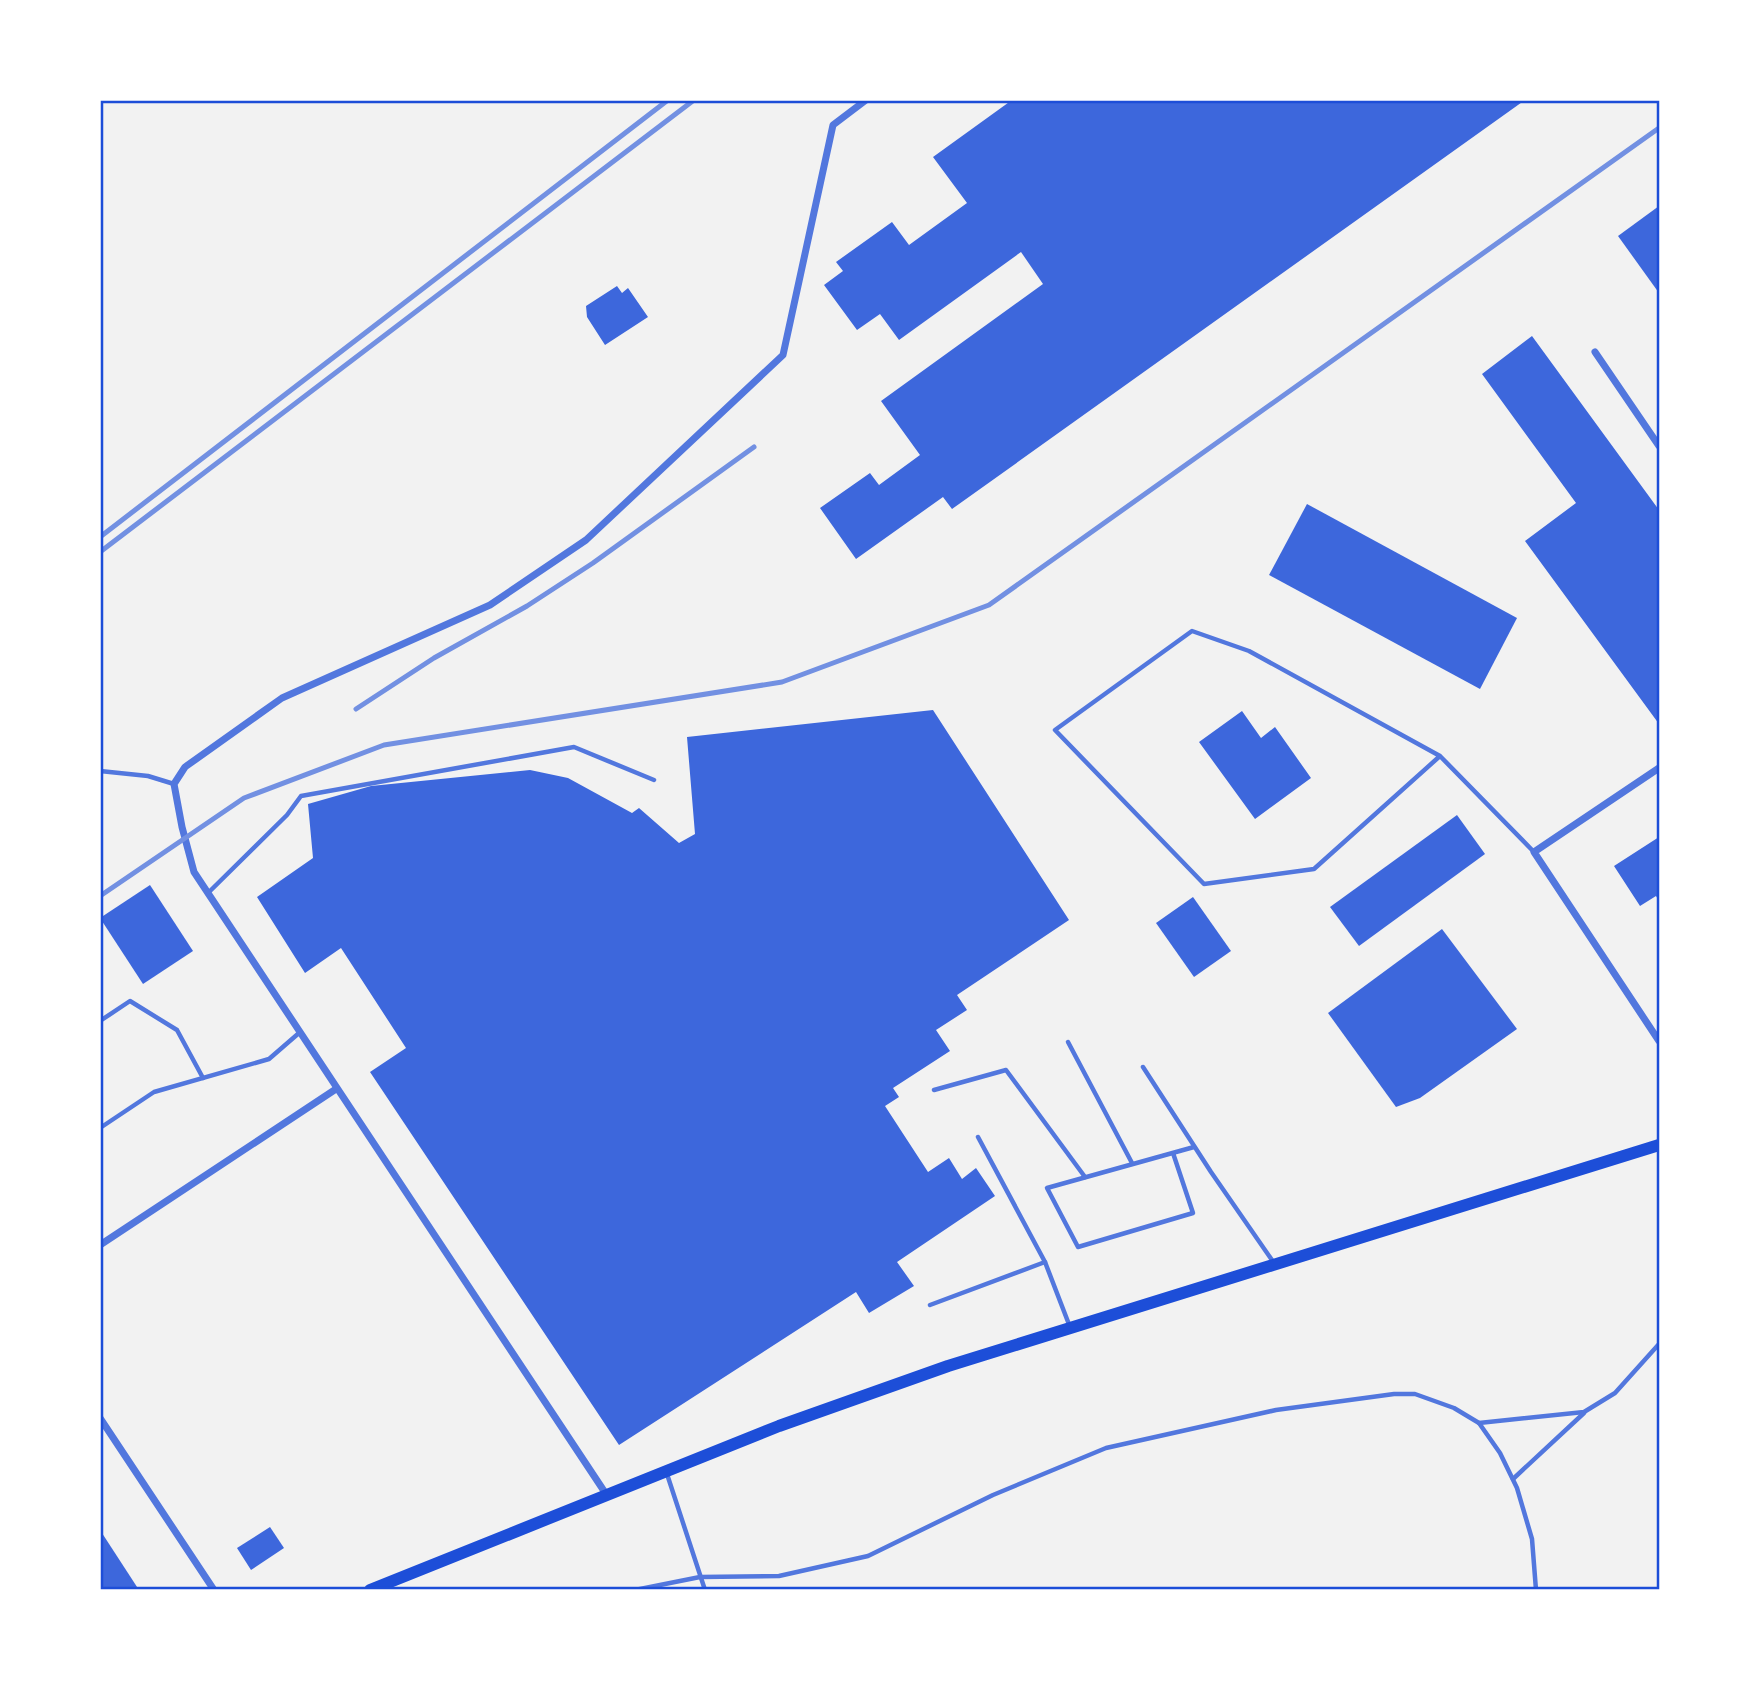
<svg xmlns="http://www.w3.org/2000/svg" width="1759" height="1690" font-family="Lato,sans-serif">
<rect width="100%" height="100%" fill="#f2f2f2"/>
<g fill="#3d67dc">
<polygon points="1012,100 1525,100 952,509 943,497 856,559 820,508 870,473 879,485 920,455 881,401 1043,284 1021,252 899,340 880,314 857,330 824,285 843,271 836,262 892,222 909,245 967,203 933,157"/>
<polygon points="1659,206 1659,293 1618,236"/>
<polygon points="617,286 622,293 628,288 648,317 605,345 587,317 586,306"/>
<polygon points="1532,336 1659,510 1659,724 1525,541 1576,503 1482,374"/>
<polygon points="1307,504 1517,618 1480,689 1269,575"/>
<polygon points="933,710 1069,920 957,995 967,1010 936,1030 950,1051 893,1088 899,1097 885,1106 928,1172 949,1158 962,1179 976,1168 995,1196 897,1262 914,1286 869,1313 856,1292 619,1445 370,1072 406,1048 341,948 305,973 257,897 313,858 308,804 371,786 530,770 568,778 632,813 639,808 679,843 695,834 687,737"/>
<polygon points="1242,711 1261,738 1275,727 1311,778 1255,819 1199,742"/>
<polygon points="1457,815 1485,854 1359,946 1330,907"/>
<polygon points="1659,837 1659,901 1656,896 1640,906 1614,866"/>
<polygon points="150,885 193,951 143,984 100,918"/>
<polygon points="1193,897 1231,951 1194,977 1156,923"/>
<polygon points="1442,929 1517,1029 1420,1098 1396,1107 1328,1013"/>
<polygon points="270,1527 284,1548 251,1570 237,1548"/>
<polygon points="100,1530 139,1590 100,1590"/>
</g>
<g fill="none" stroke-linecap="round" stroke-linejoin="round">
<g stroke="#5277de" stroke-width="4.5">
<polyline points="1440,756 1314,869 1204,884 1055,730 1192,631 1249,651 1440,756 1534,852"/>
<polyline points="100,771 148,776 174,784"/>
<polyline points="208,893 287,815 301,796 574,747 654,780"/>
<polyline points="100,1021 130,1001 177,1030 203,1078"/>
<polyline points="1068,1042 1132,1163"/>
<polyline points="1143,1067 1211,1172 1274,1263"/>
<polyline points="934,1090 1006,1070 1085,1177"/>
<polyline points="100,1128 154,1092 269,1059 299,1033"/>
<polyline points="978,1137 1045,1262 1070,1327"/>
<polyline points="1173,1153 1193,1213 1078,1247 1047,1188 1194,1147"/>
<polyline points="930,1305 1045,1262"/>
<polyline points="1479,1423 1584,1412 1615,1393 1659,1344"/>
<polyline points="666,1471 705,1590"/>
<polyline points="1513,1479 1584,1413"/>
<polyline points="635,1590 700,1577 779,1576 868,1556 993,1495 1106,1448 1276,1410 1394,1394 1415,1394 1454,1408 1479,1423 1500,1453 1517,1488 1532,1539 1536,1590"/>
</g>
<g stroke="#5277de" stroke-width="7">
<polyline points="1595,352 1659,446"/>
<polyline points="1659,768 1534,852 1659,1041"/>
<polyline points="100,1245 336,1089"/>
<polyline points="100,1418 214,1590"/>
<polyline points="606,1494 194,872 182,827 174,784 185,767 282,698 490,605 586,540 783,355 833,125 866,100"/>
</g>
<polyline stroke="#1d4ed8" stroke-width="12" points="370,1590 779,1426 948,1366 1659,1145"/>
<g stroke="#7290e2" stroke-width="5">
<polyline points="100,537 668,100"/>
<polyline points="100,552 694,100"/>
<polyline points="356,709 434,658 527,606 593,563 754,447"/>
<polyline points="100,896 244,798 384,745 782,682 989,605 1659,128"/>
</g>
</g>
<rect width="1759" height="1690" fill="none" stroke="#ffffff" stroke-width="203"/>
<rect x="102" y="102" width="1556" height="1486" fill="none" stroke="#1d4ed8" stroke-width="2.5"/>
</svg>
